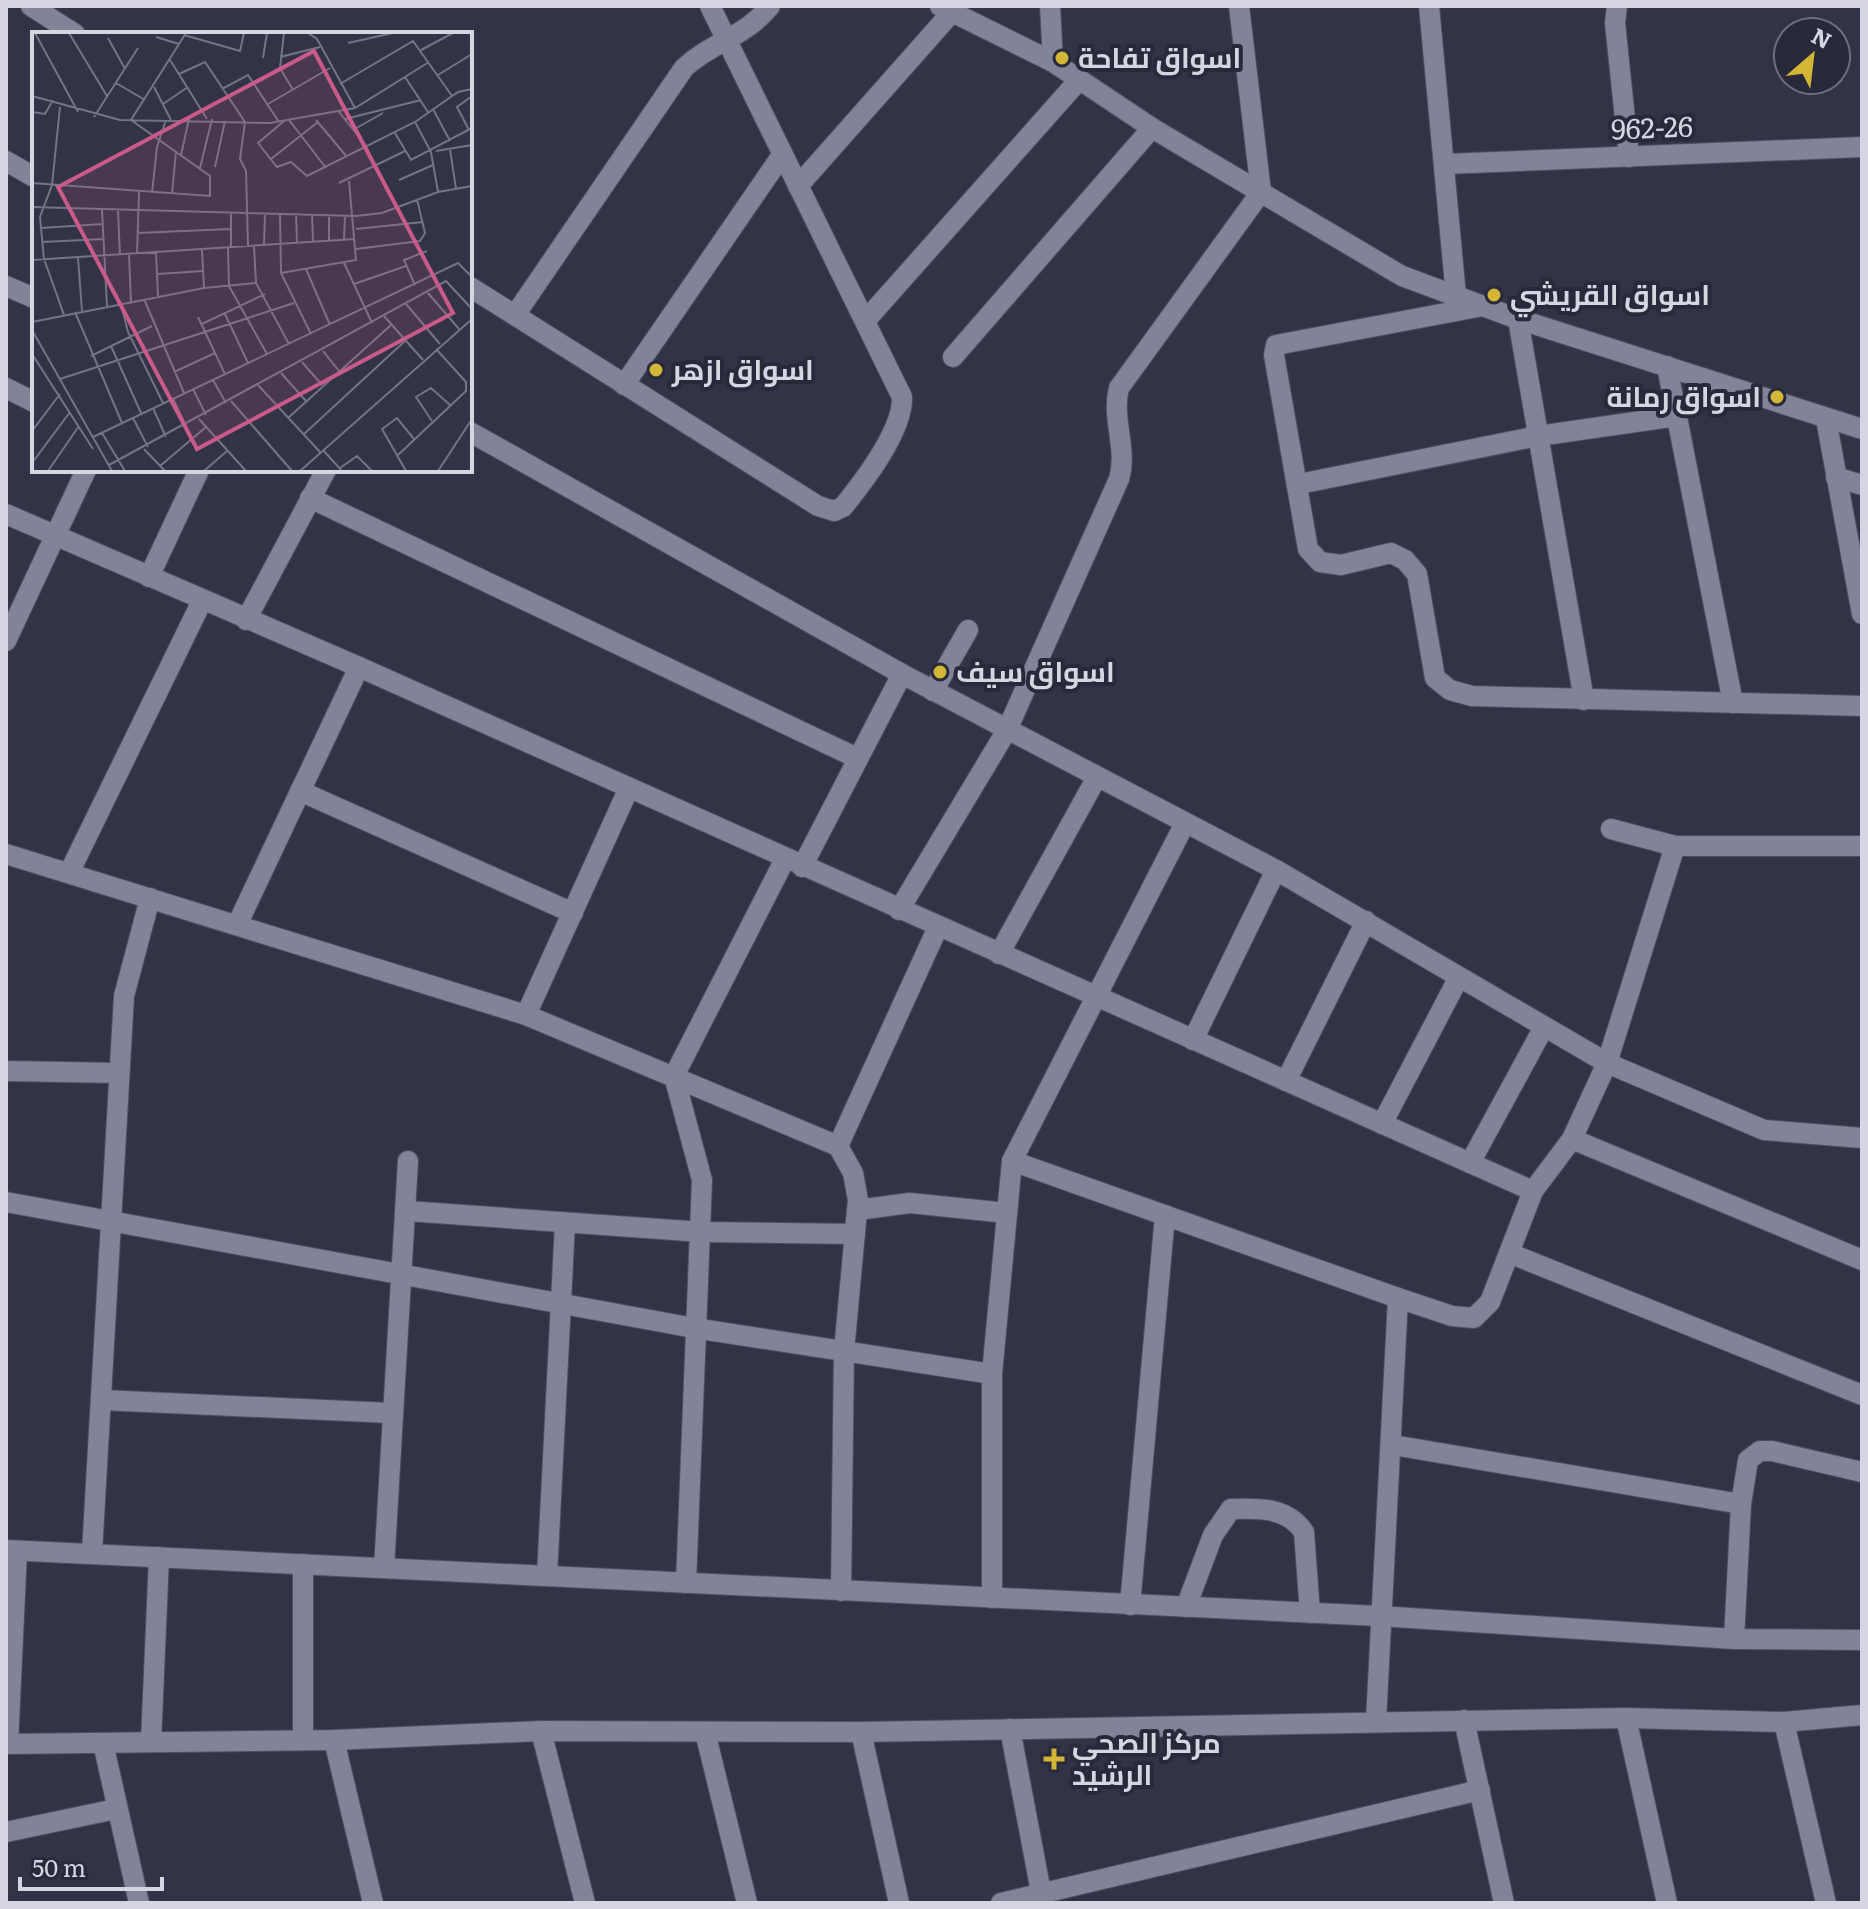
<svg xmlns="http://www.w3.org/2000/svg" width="1868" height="1909" font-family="Literata,Cairo,serif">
<rect width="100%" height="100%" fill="#323346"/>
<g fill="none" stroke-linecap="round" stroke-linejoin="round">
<g stroke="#4e4f5f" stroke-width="22">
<g id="minor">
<polyline points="31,6 75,34"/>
<polyline points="940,6 1053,62 1152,128 1402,276 1518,319 1862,429"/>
<polyline points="1050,6 1053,62"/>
<polyline points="1429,6 1456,296"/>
<polyline points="1617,6 1615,23 1629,157"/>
<polyline points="6,161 34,177"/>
<polyline points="1445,164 1862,147"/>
<polyline points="798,186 952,12"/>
<polyline points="6,286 34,298"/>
<path d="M470 287 818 506 834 511 843 507C864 481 903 431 902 397L710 6"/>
<polyline points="1483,306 1276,345 1274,355 1308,549 1320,562 1341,565 1391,553 1405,560 1417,574 1435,678 1450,690 1472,696 1862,706"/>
<path d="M515 315 684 68C713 41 744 38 770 6"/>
<polyline points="1518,319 1584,700"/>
<polyline points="866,320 1079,80"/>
<polyline points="953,357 1152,128"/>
<polyline points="1667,366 1733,703"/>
<polyline points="624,385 782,155"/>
<polyline points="6,388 34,402"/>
<polyline points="1826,419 1862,614"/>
<polyline points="470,432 902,674 1276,870 1607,1063 1764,1130 1862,1138"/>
<polyline points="1836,477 1862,485"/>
<polyline points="1299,484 1538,436 1677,416"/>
<polyline points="310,498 857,758"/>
<polyline points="6,514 359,667 1533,1191"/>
<polyline points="149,577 199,470"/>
<polyline points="246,620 326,470"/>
<polyline points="6,641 86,470"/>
<polyline points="933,691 968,630"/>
<polyline points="300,791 573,913"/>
<polyline points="1611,829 1675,846 1862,846"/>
<polyline points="6,854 526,1015 838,1146 853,1173 858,1200 844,1351 841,1591"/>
<polyline points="802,867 902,674"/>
<polyline points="69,873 202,601"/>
<path d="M899 910 1007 730 1119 479C1128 449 1111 418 1119 388L1261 192 1239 6"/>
<polyline points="237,925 359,667"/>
<polyline points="999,954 1097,777"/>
<polyline points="526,1015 628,790"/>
<polyline points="1193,1040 1276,870"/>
<polyline points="6,1071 118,1073"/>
<polyline points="1286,1081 1366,921"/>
<polyline points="1382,1124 1459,977"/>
<polyline points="1572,1139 1862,1260"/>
<polyline points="838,1146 938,927"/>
<polyline points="1012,1161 1398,1298 1452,1316 1474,1318 1490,1302 1533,1191 1572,1139 1607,1063 1675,846"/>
<polyline points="1470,1163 1544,1027"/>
<polyline points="6,1202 694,1328 992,1374"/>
<polyline points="857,1210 910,1203 1007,1213"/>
<polyline points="407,1211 702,1232 855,1234"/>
<polyline points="1509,1253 1862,1395"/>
<polyline points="101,1400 391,1413"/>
<polyline points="1393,1445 1741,1504"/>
<polyline points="6,1550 1379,1616 1734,1639 1862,1640"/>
<polyline points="92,1553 124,996 150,898"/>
<polyline points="303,1564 303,1740"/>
<polyline points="384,1568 408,1161"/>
<polyline points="547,1576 565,1223"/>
<polyline points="686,1583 702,1180 674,1076 785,859"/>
<polyline points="992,1598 992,1374 1012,1161 1185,823"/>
<polyline points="1130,1605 1165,1215"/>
<path d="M1186 1607 1213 1535 1231 1509C1259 1508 1287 1507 1304 1532L1310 1613"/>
<polyline points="1734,1639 1741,1504 1748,1460 1760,1451 1772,1451 1862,1472"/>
<polyline points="1626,1718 1667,1903"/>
<polyline points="1464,1720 1504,1903"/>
<polyline points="1376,1721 1398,1298"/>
<polyline points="1784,1722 1826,1903"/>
<polyline points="1010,1729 1041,1892"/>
<polyline points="541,1731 585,1903"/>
<polyline points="705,1732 747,1903"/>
<polyline points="861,1732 899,1903"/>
<polyline points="334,1740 373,1903"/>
<polyline points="151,1742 159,1557"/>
<polyline points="103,1743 139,1903"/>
<polyline points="6,1744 334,1740 541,1731 861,1732 1626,1718 1784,1722 1862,1715"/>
<polyline points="8,1744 17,1551"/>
<polyline points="6,1832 116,1809"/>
<polyline points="1001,1903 1480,1790"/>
</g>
</g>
<use href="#minor" stroke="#818399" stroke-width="20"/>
</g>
<g fill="#d3b635" stroke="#28293b" stroke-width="3">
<circle cx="1062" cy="58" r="8"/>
<circle cx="1494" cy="295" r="8"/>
<circle cx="656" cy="370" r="8"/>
<circle cx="1777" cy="397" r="8"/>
<circle cx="940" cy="672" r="8"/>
<path d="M1050 1747h8v8h8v8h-8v8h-8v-8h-8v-8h8z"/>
</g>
<g text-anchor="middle" stroke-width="8" stroke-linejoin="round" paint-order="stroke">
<g font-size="28" font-weight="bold" fill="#d5d6e2" stroke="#28293b" text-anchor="start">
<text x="1078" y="68">اسواق تفاحة</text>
<text x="1510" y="305">اسواق القريشي</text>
<text x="672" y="380">اسواق ازهر</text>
<text x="1761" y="407" text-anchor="end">اسواق رمانة</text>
<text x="956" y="682">اسواق سيف</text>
<text x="1072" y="1753">مركز الصحي<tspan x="1072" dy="32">الرشيد</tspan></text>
</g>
<g font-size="28" fill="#d5d6e2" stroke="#28293b">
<text transform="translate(1652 128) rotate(-2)" y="10">962-26</text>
</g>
</g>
<g transform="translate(32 32)">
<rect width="440" height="440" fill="#323346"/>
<path fill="none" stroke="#737484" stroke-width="2" d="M3 1 46 80M37 1 75 64M252 1 248 36 261 58M276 1 285 7 323 76M152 3 208 19 212 1M124 5 147 12M76 6 93 37M316 11 361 1M389 18 421 1M248 25 288 15M231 26 235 1M138 28 175 87M147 42 173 30 213 90 208 127 214 139 216 214M406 43 440 22M373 45 396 80M84 51 113 68M308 52 381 9 420 64M122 55 139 88M190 57 216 43 247 90M0 64 88 88 238 91 323 76 397 30M131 72 156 55M236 72 298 36M28 75 20 153 8 185 12 227 32 283M401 77 418 109M0 80 13 82 21 68M307 80 335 115M62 85 106 16M313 87 389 68M257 88 294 136M284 88 315 125M252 89 226 111 245 135 259 130 275 144 383 90 426 60 440 57M383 90 399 120 406 160M321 98 351 81M437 98 425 75 440 64M363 101 379 128 440 96M418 117 424 157M404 119 440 113M149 123 157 87M239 127 286 90M183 135 193 89M168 136 180 87M367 148 401 133M0 151 178 164V144L99 88 154 1M307 151 373 119M120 161 125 115 134 88M140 162 144 119M0 175 324 184 350 181 406 160 440 154M70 178 75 274M86 179 88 223M264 181 265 211M199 182V216M248 182 249 241 279 302M280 182 281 210M297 183V209M9 196 71 192M324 197 391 190M105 201 199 197M312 207 313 183M10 210 72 207M232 213 233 182M222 214 224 251 257 312M196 216 197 254 235 322M324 217 388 209 393 201 385 167M170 218 172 256M124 220 126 265M105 222 107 160M97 223 99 270M46 226 50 279M0 228 323 207M312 231 340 291M274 237 298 293M249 241 324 228 317 149M125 242 171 239M322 252 374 234M383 253 372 228 395 219M396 261 427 297M112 267 152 361M89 272 96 300 131 371M374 272 408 312M43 280 90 391M193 282 216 331M352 284 391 328M166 285 193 342M0 290 172 256 224 251M170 292 233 262M0 298 80 439M79 314 109 381M291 319 307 339M0 322 61 417M59 324 120 294M270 330 290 353M142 340 183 321M249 341 274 369M28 347 262 271M181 348 194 371M226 353 288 420M161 357 174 383M141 367 154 394M199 369 260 439M121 376 134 405M101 386 116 415M256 386 359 293M167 387 214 439M400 389 384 365 399 356 418 373M0 399 28 362M70 401 93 439M272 402 373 309M61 405 426 231 440 245M112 417 133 439M291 418 310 439M366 423 434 359V350L404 317M0 431 38 380M77 433 414 249 440 277M128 434 174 395M308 436 325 424 340 439M16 439 47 394M172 439 195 419M268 439 440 287M374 439 350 397 365 386 382 407M406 439 440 387"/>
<path fill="#c95a8a" fill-opacity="0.15" stroke="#c95a8a" stroke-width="4" d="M282 19 421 281 165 417 26 155Z"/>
<rect width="440" height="440" fill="none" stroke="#d5d6e2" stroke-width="4"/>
</g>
<rect width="1868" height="1909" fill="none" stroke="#d5d6e2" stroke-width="16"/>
<g transform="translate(1812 56) rotate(28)"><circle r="38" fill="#28293b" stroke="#6d6e7e" stroke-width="2"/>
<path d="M0-6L14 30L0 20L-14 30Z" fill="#d3b635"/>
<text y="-12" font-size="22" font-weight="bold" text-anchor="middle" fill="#d5d6e2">N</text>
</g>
<path d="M20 1877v12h142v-12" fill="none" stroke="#d5d6e2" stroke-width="4"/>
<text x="32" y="1877" font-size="24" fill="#d5d6e2" stroke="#28293b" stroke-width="6" paint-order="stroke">50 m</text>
</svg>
